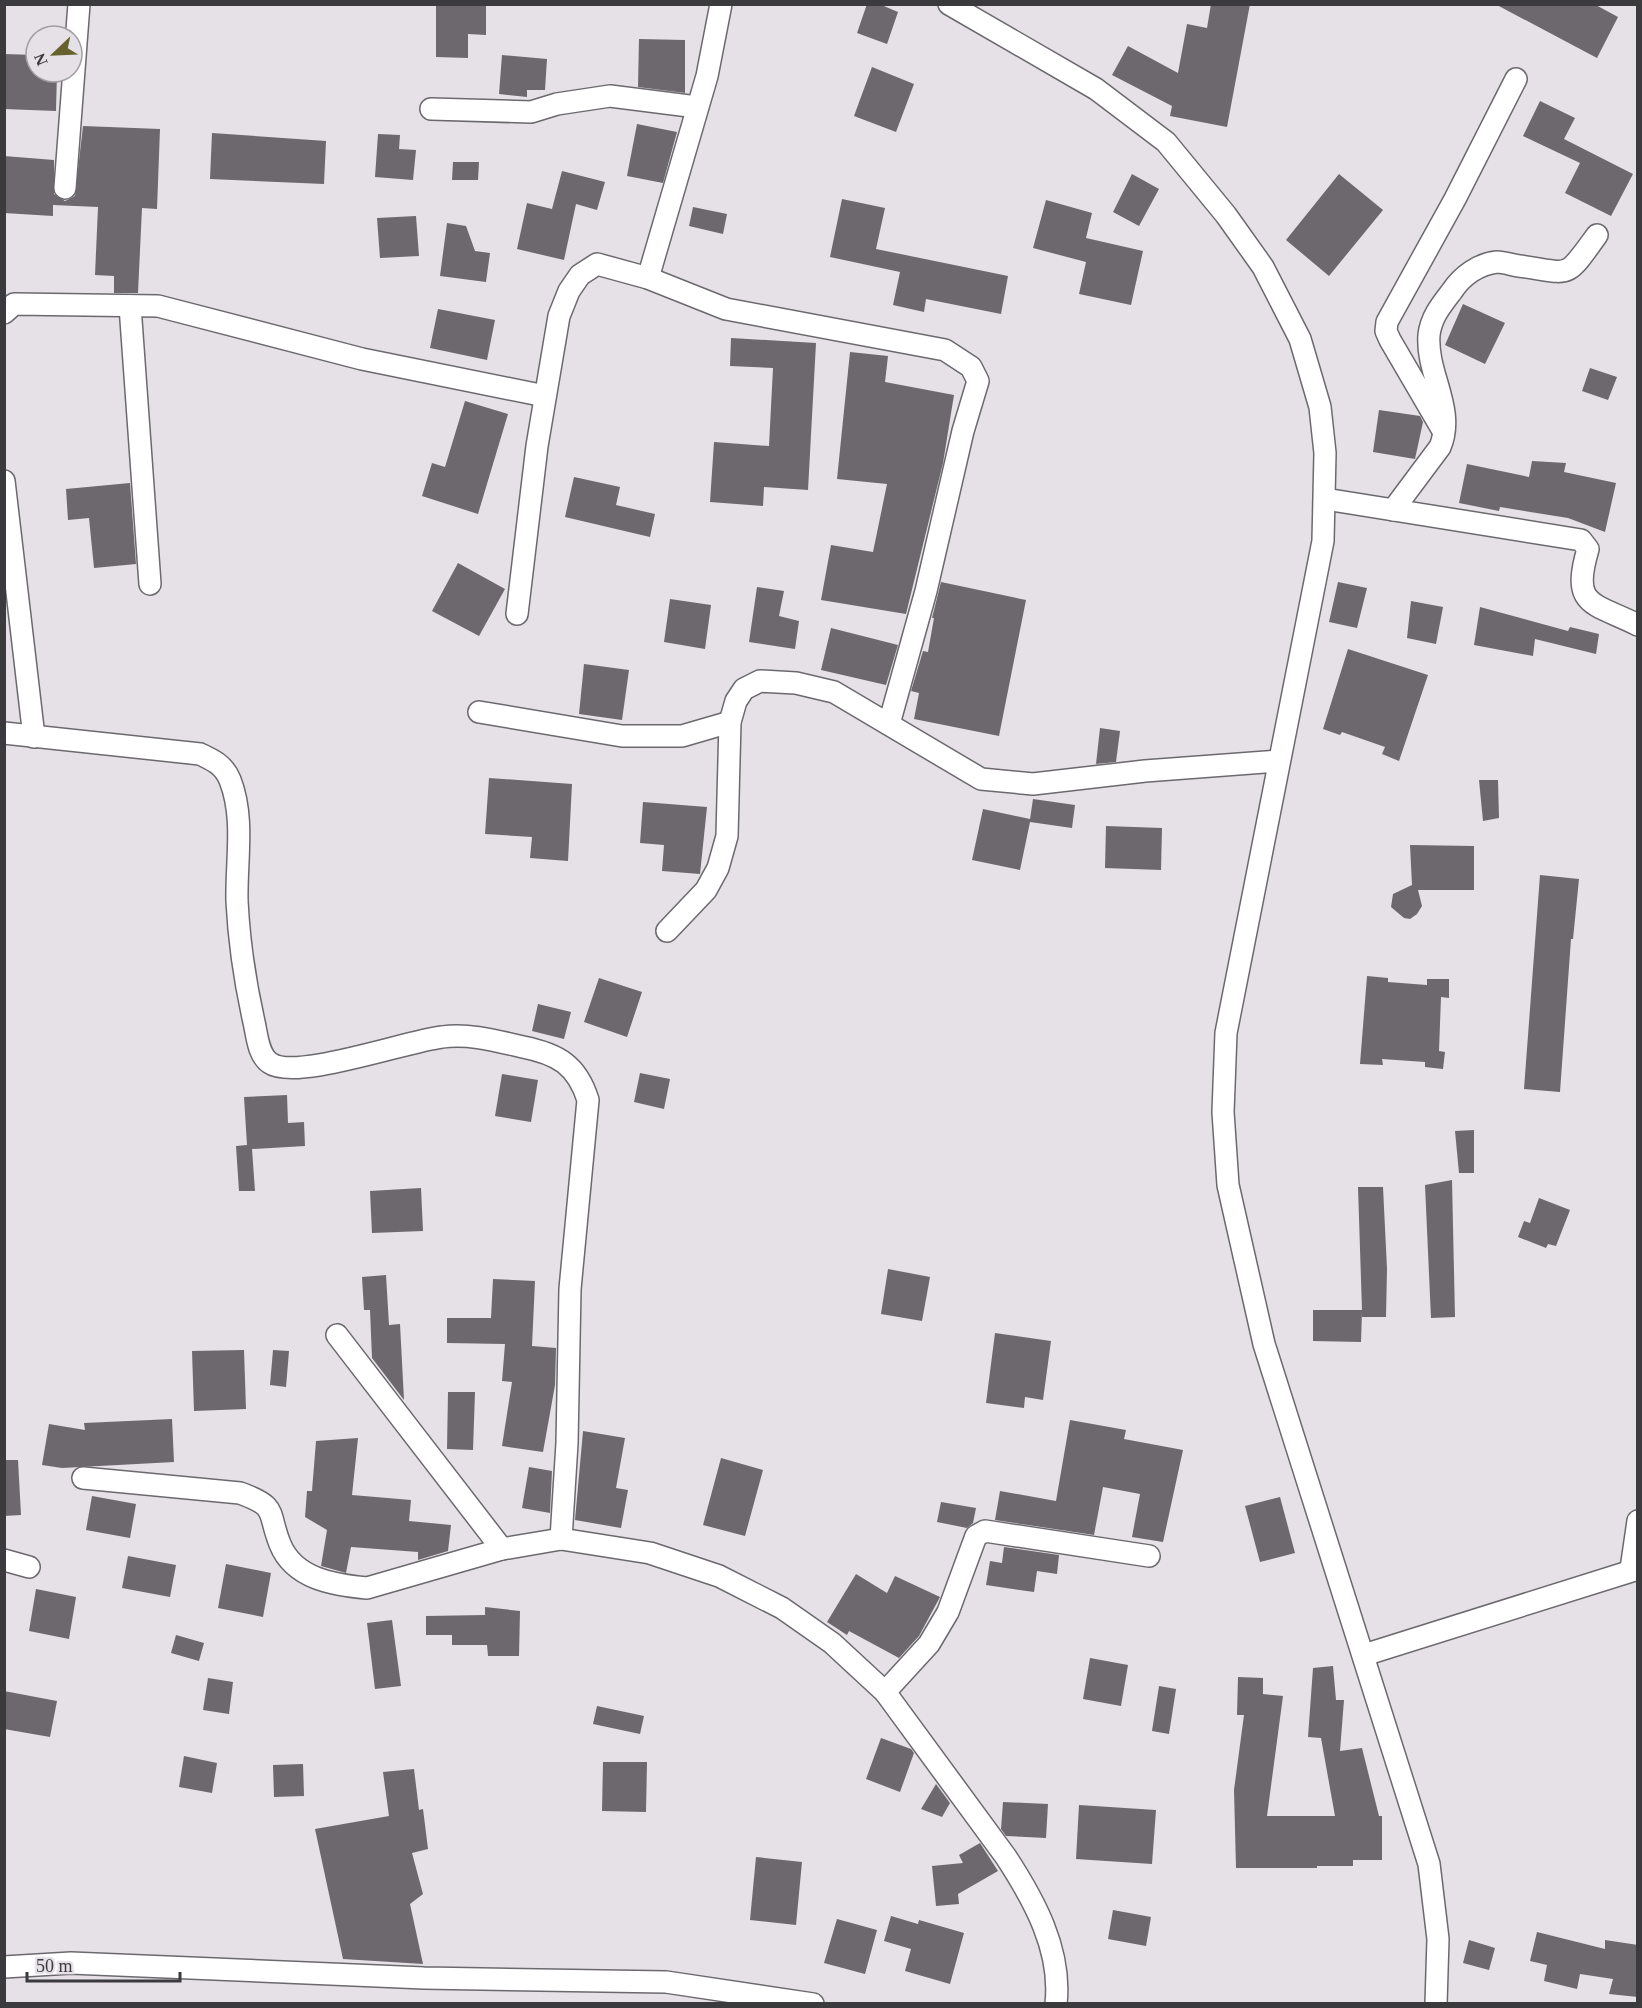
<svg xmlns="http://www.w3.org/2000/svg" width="1642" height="2008" font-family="'Times New Roman',serif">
<rect width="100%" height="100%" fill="#e5e1e7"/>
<g fill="#6c686e">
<polygon points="436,4 486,4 486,35 468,34 468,58 436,57"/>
<polygon points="867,4 879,4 898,12 887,44 857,33"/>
<polygon points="1211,4 1250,4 1227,127 1170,116 1172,106 1112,75 1128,46 1178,73 1187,24 1207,28"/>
<polygon points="1495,4 1594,4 1618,17 1597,58"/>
<polygon points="639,39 685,40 685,93 638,87"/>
<polygon points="4,54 36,55 36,72 57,72 56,111 4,109"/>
<polygon points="502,55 547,59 545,90 527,90 527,97 499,94"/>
<polygon points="872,67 914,84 896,132 854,116"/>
<polygon points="1540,101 1575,118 1564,139 1633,174 1611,216 1565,193 1580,163 1523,136"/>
<polygon points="637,124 677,132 663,183 627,176"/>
<polygon points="83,126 160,129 157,209 142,208 138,293 114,293 114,276 95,275 98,207 53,205 53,216 4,213 4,156 54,160 54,194 65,201 75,196"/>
<polygon points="212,133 326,141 324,184 210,179"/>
<polygon points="378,134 400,135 399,149 416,150 413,180 375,177"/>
<polygon points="453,162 479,162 478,180 452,180"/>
<polygon points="562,171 605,182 597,210 576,204 564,260 517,249 527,203 552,209"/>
<polygon points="1132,174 1159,189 1139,226 1113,212"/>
<polygon points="1339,174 1383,210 1329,276 1286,240"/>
<polygon points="842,199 885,208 876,249 1008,276 1001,314 926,299 924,312 893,305 900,272 830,257"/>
<polygon points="1046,200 1092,213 1086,238 1143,251 1131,305 1079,294 1086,262 1033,248"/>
<polygon points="693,207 727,214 723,234 689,226"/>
<polygon points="416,216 419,256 380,258 377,218"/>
<polygon points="447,223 466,226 475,251 490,253 486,282 440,276"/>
<polygon points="1463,304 1505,323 1485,364 1445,345"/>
<polygon points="438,309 495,320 487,360 430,348"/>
<polygon points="731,338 816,343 808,490 764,487 763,506 710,502 714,442 769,446 773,368 730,366"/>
<polygon points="850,352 888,356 885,382 954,395 943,463 906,614 821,600 831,545 873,552 887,484 837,479"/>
<polygon points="1590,368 1617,377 1608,400 1582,391"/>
<polygon points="465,401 508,414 478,514 422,496 432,463 445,467"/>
<polygon points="1379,410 1420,416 1423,422 1415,459 1373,452"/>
<polygon points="1532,461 1566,463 1564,472 1616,483 1605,532 1568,518 1500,507 1499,511 1459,503 1467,464 1529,477"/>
<polygon points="574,477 620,487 616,505 655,514 650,537 565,517"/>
<polygon points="130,483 136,564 94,568 89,518 68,520 66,489"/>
<polygon points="458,563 505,589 479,636 432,611"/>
<polygon points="941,582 1026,600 999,736 914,719 919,693 911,691 923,651 928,652 934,618 932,618"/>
<polygon points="1338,582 1367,588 1357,628 1329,622"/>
<polygon points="757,587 784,591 779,616 799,621 795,649 749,642"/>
<polygon points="670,599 711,605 705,649 664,642"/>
<polygon points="1411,601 1443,607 1436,644 1407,638"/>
<polygon points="1480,607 1568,631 1570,627 1599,634 1596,654 1535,639 1533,656 1474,645"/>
<polygon points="831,628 898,645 886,685 821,670"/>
<polygon points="1348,649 1428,675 1399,761 1382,754 1385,747 1342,732 1340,735 1323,729"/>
<polygon points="584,664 629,670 622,720 579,714"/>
<polygon points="1100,728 1120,731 1116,762 1096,764"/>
<polygon points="489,778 572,784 568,861 530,858 532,837 485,834"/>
<polygon points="1479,780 1498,780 1499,818 1483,821"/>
<polygon points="1033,799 1075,805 1072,828 1030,822 1020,870 972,860 983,809 1030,819"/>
<polygon points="643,802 707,807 700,874 662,871 664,845 640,843"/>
<polygon points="1106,826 1162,828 1161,870 1105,868"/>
<polygon points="1410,845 1474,846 1474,890 1418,890 1422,906 1417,914 1410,919 1404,918 1391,907 1393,894 1412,885"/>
<polygon points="1540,875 1579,879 1573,939 1571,939 1560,1092 1524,1089"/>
<polygon points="1367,976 1388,978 1388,982 1427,985 1427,979 1449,979 1449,998 1441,997 1439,1051 1445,1052 1443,1069 1425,1067 1425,1062 1382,1059 1383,1065 1360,1064"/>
<polygon points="599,978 642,992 627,1037 584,1022"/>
<polygon points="538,1004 571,1012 564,1039 532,1031"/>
<polygon points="640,1073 670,1079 664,1109 634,1102"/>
<polygon points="502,1074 538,1080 531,1122 495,1116"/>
<polygon points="287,1095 288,1123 304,1122 305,1146 252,1149 255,1191 239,1191 236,1146 247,1145 244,1097"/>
<polygon points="1474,1130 1474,1173 1459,1173 1455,1131"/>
<polygon points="1452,1180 1455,1317 1431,1318 1425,1185"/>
<polygon points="1358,1187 1383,1187 1387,1269 1386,1317 1362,1317 1362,1311 1361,1342 1313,1341 1313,1310 1362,1310"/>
<polygon points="421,1188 423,1231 372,1233 370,1191"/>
<polygon points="1539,1198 1570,1210 1556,1246 1548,1244 1546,1248 1518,1237 1524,1221 1530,1223"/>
<polygon points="888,1269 930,1277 922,1321 881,1314"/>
<polygon points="386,1275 389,1325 400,1324 404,1400 372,1358 370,1310 364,1310 362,1277"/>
<polygon points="493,1279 535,1281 532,1346 556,1348 555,1385 543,1452 502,1446 512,1382 502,1381 505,1344 447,1343 447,1318 491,1318"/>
<polygon points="995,1333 1051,1341 1043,1400 1025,1397 1024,1408 986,1403"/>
<polygon points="244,1350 246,1409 194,1411 192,1351"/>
<polygon points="273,1350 289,1351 286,1387 270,1385"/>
<polygon points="448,1392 475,1392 473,1450 447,1449"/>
<polygon points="172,1419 174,1462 62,1468 42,1465 49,1424 85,1430 84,1423"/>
<polygon points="1070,1420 1126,1430 1124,1439 1183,1450 1163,1542 1132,1537 1140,1494 1103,1487 1094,1535 995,1520 1000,1491 1056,1501"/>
<polygon points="583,1431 625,1438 616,1488 628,1490 621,1528 575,1520"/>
<polygon points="358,1438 352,1495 411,1500 409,1521 451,1525 448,1551 418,1560 418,1552 351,1547 346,1573 321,1566 327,1530 305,1517 307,1491 312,1491 316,1441"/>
<polygon points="721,1458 763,1470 745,1536 703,1525"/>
<polygon points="4,1460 18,1460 21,1515 4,1516"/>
<polygon points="529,1467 552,1471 550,1513 522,1508"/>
<polygon points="92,1496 136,1504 130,1538 86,1530"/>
<polygon points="1280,1497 1295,1553 1260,1562 1245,1506"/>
<polygon points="941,1502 976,1508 973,1523 967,1528 937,1522"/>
<polygon points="1004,1547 1059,1555 1057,1574 1037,1571 1034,1592 986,1585 990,1561 1002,1563"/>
<polygon points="128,1556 176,1565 170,1597 122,1588"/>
<polygon points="226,1564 271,1573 263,1617 218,1608"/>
<polygon points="856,1574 887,1593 895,1576 940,1597 919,1636 899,1658 849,1631 847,1635 827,1622"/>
<polygon points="36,1589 76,1597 69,1639 29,1631"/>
<polygon points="485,1607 520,1611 519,1656 488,1656 487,1645 452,1645 452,1635 426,1635 426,1616 485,1615"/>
<polygon points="392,1620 401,1686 375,1689 367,1623"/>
<polygon points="176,1635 204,1643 199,1661 171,1653"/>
<polygon points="1090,1658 1128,1665 1121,1706 1083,1699"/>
<polygon points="1333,1666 1336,1700 1344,1700 1340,1751 1362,1748 1379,1816 1382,1816 1382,1860 1353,1860 1353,1866 1317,1866 1317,1868 1236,1868 1234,1790 1244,1715 1237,1715 1238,1677 1263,1678 1263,1694 1283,1696 1267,1816 1335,1816 1321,1738 1308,1737 1313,1668"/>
<polygon points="208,1678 233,1682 229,1714 203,1710"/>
<polygon points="1159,1686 1176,1689 1169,1734 1152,1731"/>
<polygon points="4,1691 57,1701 50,1737 4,1729"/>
<polygon points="597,1706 644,1716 640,1734 593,1724"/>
<polygon points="881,1738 911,1749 914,1753 900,1792 866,1779"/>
<polygon points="184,1756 217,1763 212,1793 179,1787"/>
<polygon points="603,1762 647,1762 646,1812 602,1811"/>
<polygon points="303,1764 304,1796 274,1797 273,1765"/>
<polygon points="414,1769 419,1810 423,1809 428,1849 412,1853 423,1894 410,1904 423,1964 343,1959 315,1829 389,1816 383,1772"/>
<polygon points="936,1784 950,1803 942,1817 921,1809"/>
<polygon points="1003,1802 1048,1804 1046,1838 1006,1836 1001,1829"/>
<polygon points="1079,1805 1156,1810 1152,1864 1076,1859"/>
<polygon points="980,1843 998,1871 958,1894 959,1904 936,1906 932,1866 963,1863 959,1855"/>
<polygon points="756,1857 802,1862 796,1925 750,1920"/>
<polygon points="1113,1910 1151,1917 1146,1946 1108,1939"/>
<polygon points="891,1916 918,1924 919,1920 964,1933 950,1984 905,1971 911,1949 884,1941"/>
<polygon points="837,1919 877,1930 865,1974 824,1963"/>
<polygon points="1537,1932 1605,1949 1605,1940 1638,1945 1638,1997 1609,1994 1613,1979 1580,1974 1577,1989 1544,1981 1547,1965 1530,1961"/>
<polygon points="1469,1940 1495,1948 1489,1970 1463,1963"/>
</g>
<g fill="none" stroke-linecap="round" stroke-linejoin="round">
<g stroke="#6c696e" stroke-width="24">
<g id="minor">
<polyline points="949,4 1096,89 1166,142 1226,215 1263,267 1300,339 1320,407 1325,453 1323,541 1226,1033 1223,1112 1228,1185 1264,1344 1429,1864 1438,1939 1436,2004"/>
<polyline points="431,109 531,112 557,104 610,96 697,107"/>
<polyline points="65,188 79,4"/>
<polyline points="648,278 707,76 721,4"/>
<polyline points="130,306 150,584"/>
<polyline points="4,313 14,304 158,306 362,359 545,396"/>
<polyline points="1442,429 1390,340 1386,331 1387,322 1455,199 1516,79"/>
<polyline points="4,481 34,737"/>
<path d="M1325 499 1581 540 1588 549C1571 607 1592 602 1638 625"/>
<path d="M1393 510 1440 447C1456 409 1426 374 1429 335 1431 317 1442 304 1452 291 1462 276 1478 264 1497 262 1504 262 1512 265 1519 266 1572 273 1564 281 1597 235"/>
<polyline points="517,614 537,446 559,316 569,291 580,275 597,264 648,278 726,309 945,350 971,367 978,381 963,431 926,591 889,724"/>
<polyline points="479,712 622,736 682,736 730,722"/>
<path d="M4 733 200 754C213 760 224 765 230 780 245 818 236 861 237 901 239 941 245 982 254 1022 257 1035 258 1055 270 1063 295 1081 407 1041 442 1037 469 1033 497 1041 523 1047 558 1054 577 1065 588 1100L570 1289 567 1443 561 1539"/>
<polyline points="667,931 706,890 718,868 727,836 730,722 736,701 744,689 760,681 796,683 834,692 981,779 1033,784 1145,771 1278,761"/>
<polyline points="337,1335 502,1549"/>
<path d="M83 1478 240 1493C279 1507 267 1512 280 1544 294 1579 334 1585 367 1588L502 1549 561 1539 650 1553 719 1576 782 1608 832 1643 885 1692 1006 1857C1034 1900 1062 1950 1056 2004"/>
<polyline points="4,1560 29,1567"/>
<polyline points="1631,1569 1638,1521"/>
<polyline points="1364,1655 1638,1569"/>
<polyline points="885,1692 929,1644 948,1612 976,1536 985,1531 1149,1556"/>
<polyline points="4,1967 71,1963 424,1978 666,1982 813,2004"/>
</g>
</g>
<use href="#minor" stroke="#fff" stroke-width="21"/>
</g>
<rect width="1642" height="2008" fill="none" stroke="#3b3a3c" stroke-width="12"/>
<g transform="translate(54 54) rotate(247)"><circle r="28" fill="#e5e1e7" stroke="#a19ea3" stroke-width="1.5"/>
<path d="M0-4.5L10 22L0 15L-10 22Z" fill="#66612d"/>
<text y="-9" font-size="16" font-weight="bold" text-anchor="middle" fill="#3b3a3c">N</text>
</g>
<path d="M27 1972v9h153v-9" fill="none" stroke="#3b3a3c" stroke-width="3"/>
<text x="36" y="1972" font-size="18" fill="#3b3a3c" stroke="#e5e1e7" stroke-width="4.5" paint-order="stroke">50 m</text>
</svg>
